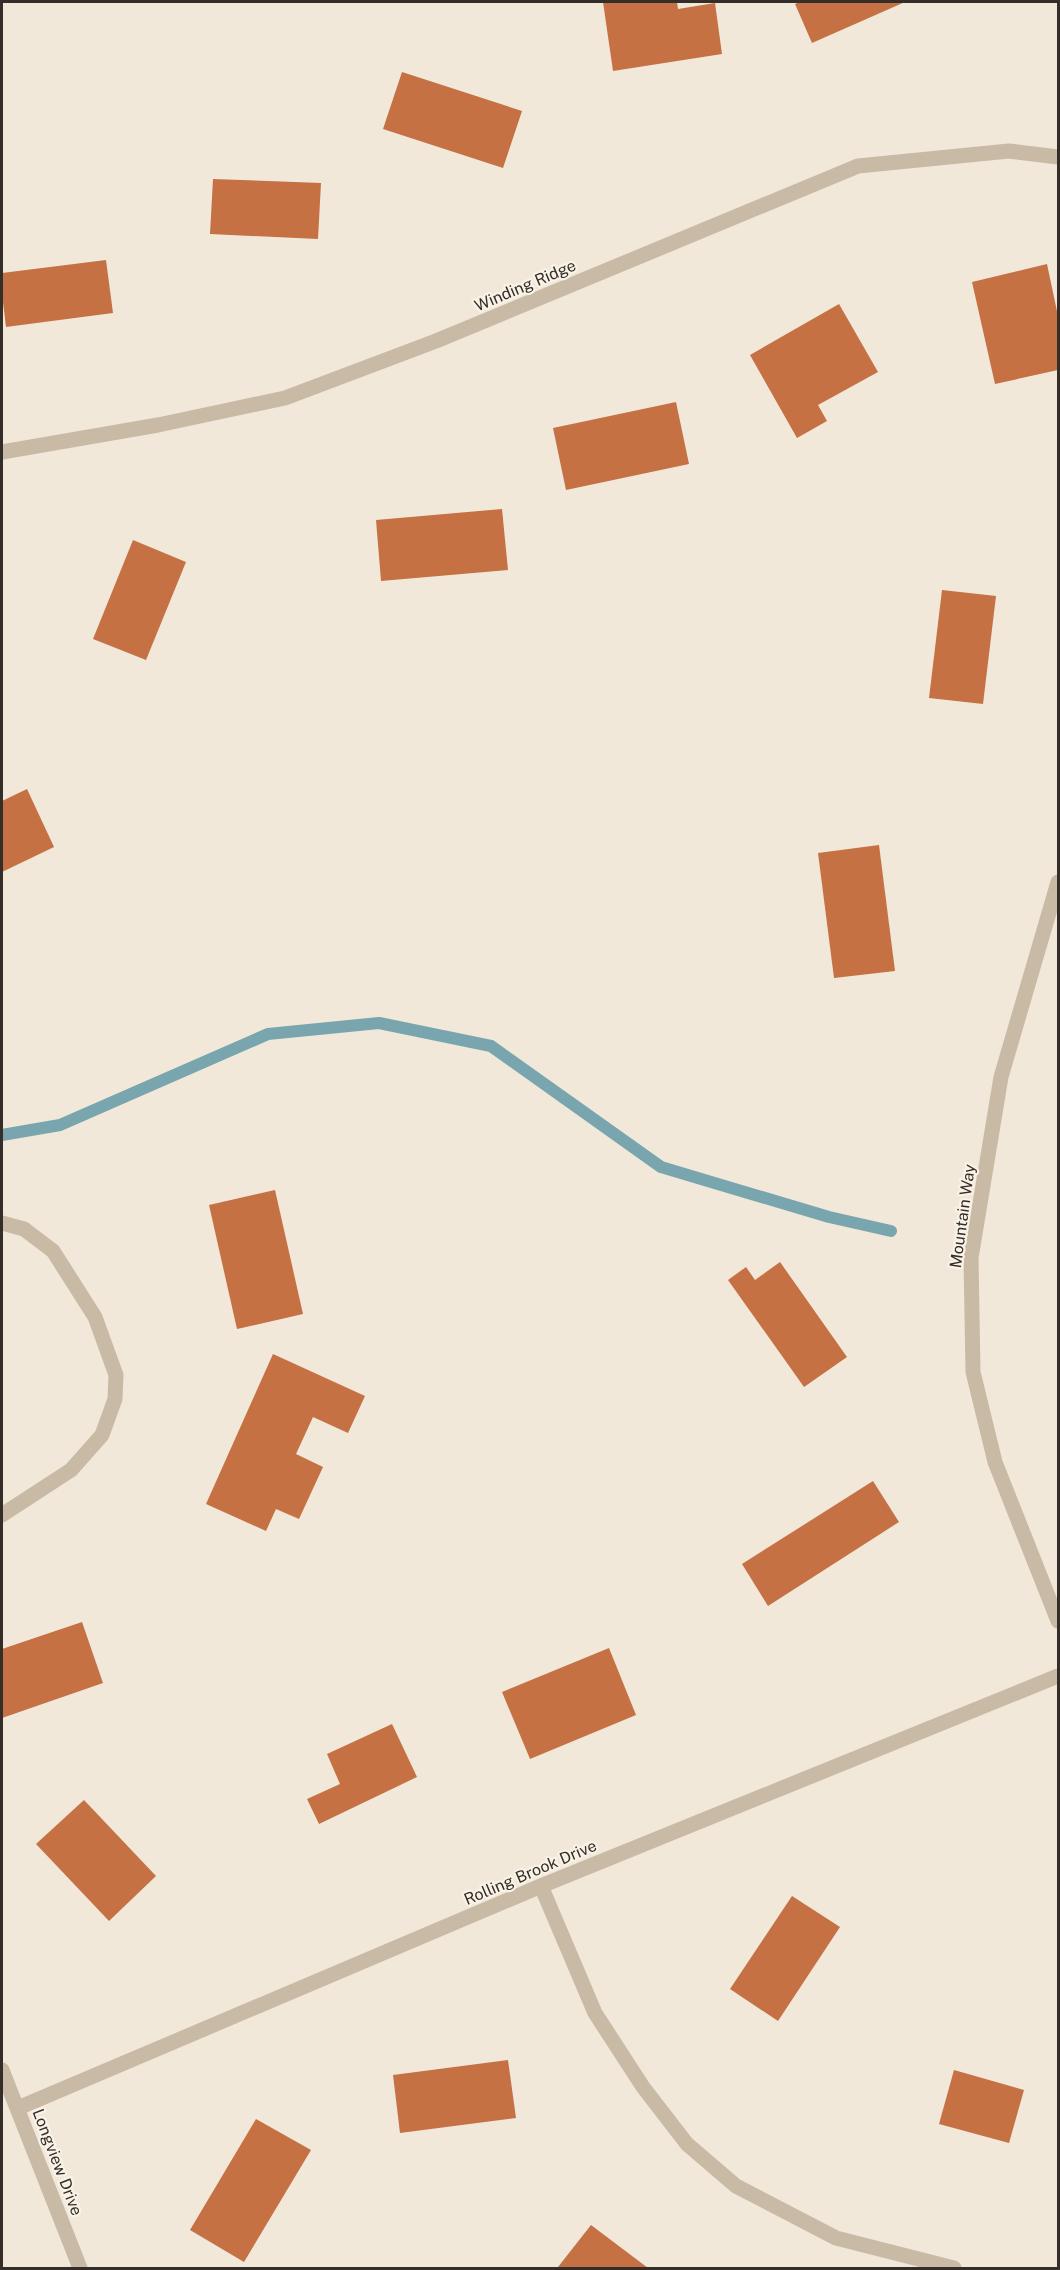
<svg xmlns="http://www.w3.org/2000/svg" width="1060" height="2270" font-family="'Public Sans',sans-serif">
<rect width="100%" height="100%" fill="#f1e8d9"/>
<g fill="none" stroke-linecap="round" stroke-linejoin="round">
<polyline stroke="#79a6ae" stroke-width="12" points="2,1135 60,1125 268,1034 379,1023 491,1046 661,1167 829,1217 891,1231"/>
</g>
<g fill="#c57144">
<polygon points="603,2 677,2 678,9 715,3 722,54 613,71"/>
<polygon points="800,2 905,2 812,43 795,4"/>
<polygon points="402,72 522,111 503,168 383,129"/>
<polygon points="213,179 321,183 318,239 210,234"/>
<polygon points="106,260 113,313 6,327 2,294 2,273"/>
<polygon points="1047,264 1058,316 1058,370 995,384 972,282"/>
<polygon points="839,304 878,372 818,405 827,421 797,438 750,355"/>
<polygon points="676,402 689,464 566,490 553,428"/>
<polygon points="502,509 508,570 381,581 376,520"/>
<polygon points="133,540 186,562 146,660 93,639"/>
<polygon points="942,590 996,596 983,704 929,698"/>
<polygon points="27,789 54,847 2,872 2,801"/>
<polygon points="879,845 895,971 834,978 818,853"/>
<polygon points="275,1190 303,1314 237,1329 209,1205"/>
<polygon points="780,1262 847,1357 804,1387 728,1280 746,1267 755,1280"/>
<polygon points="273,1354 365,1396 348,1433 313,1417 296,1454 323,1467 299,1519 276,1509 266,1531 206,1504"/>
<polygon points="873,1481 899,1522 768,1606 742,1564"/>
<polygon points="82,1622 103,1683 2,1718 2,1649"/>
<polygon points="609,1648 636,1715 530,1759 502,1692"/>
<polygon points="392,1724 417,1777 319,1824 307,1799 340,1784 327,1754"/>
<polygon points="84,1800 156,1876 109,1921 36,1844"/>
<polygon points="792,1896 840,1927 778,2021 730,1989"/>
<polygon points="508,2060 516,2118 400,2133 393,2075"/>
<polygon points="954,2070 1024,2090 1009,2143 939,2124"/>
<polygon points="256,2119 311,2150 244,2262 190,2230"/>
<polygon points="591,2225 648,2268 558,2267"/>
</g>
<g fill="none" stroke-linecap="round" stroke-linejoin="round">
<g stroke="#c9baa6" stroke-width="15">
<polyline points="2,452 158,425 285,398 436,341 858,166 1009,151 1058,157"/>
<polyline points="1058,882 1001,1077 971,1258 973,1372 995,1462 1058,1621"/>
<polyline points="2,1223 24,1229 53,1251 95,1317 116,1375 115,1399 102,1435 71,1470 2,1515"/>
<polyline points="541,1886 595,2013 643,2087 687,2144 736,2186 836,2238 954,2268"/>
<polyline points="2,2070 80,2268"/>
<polyline points="18,2108 541,1886 1058,1676"/>
</g>
</g>
<g text-anchor="middle" stroke-width="4.5" stroke-linejoin="round" paint-order="stroke">
<g font-size="16" fill="#352d27" stroke="#f9f2e6">
<text transform="translate(525 285) rotate(-23)" y="6">Winding Ridge</text>
<text transform="translate(962 1216) rotate(-82)" y="6">Mountain Way</text>
<text transform="translate(530 1872) rotate(-23)" y="6">Rolling Brook Drive</text>
<text transform="translate(58 2162) rotate(69)" y="6">Longview Drive</text>
</g>
</g>
<rect width="1060" height="2270" fill="none" stroke="#352d27" stroke-width="6"/>
</svg>
